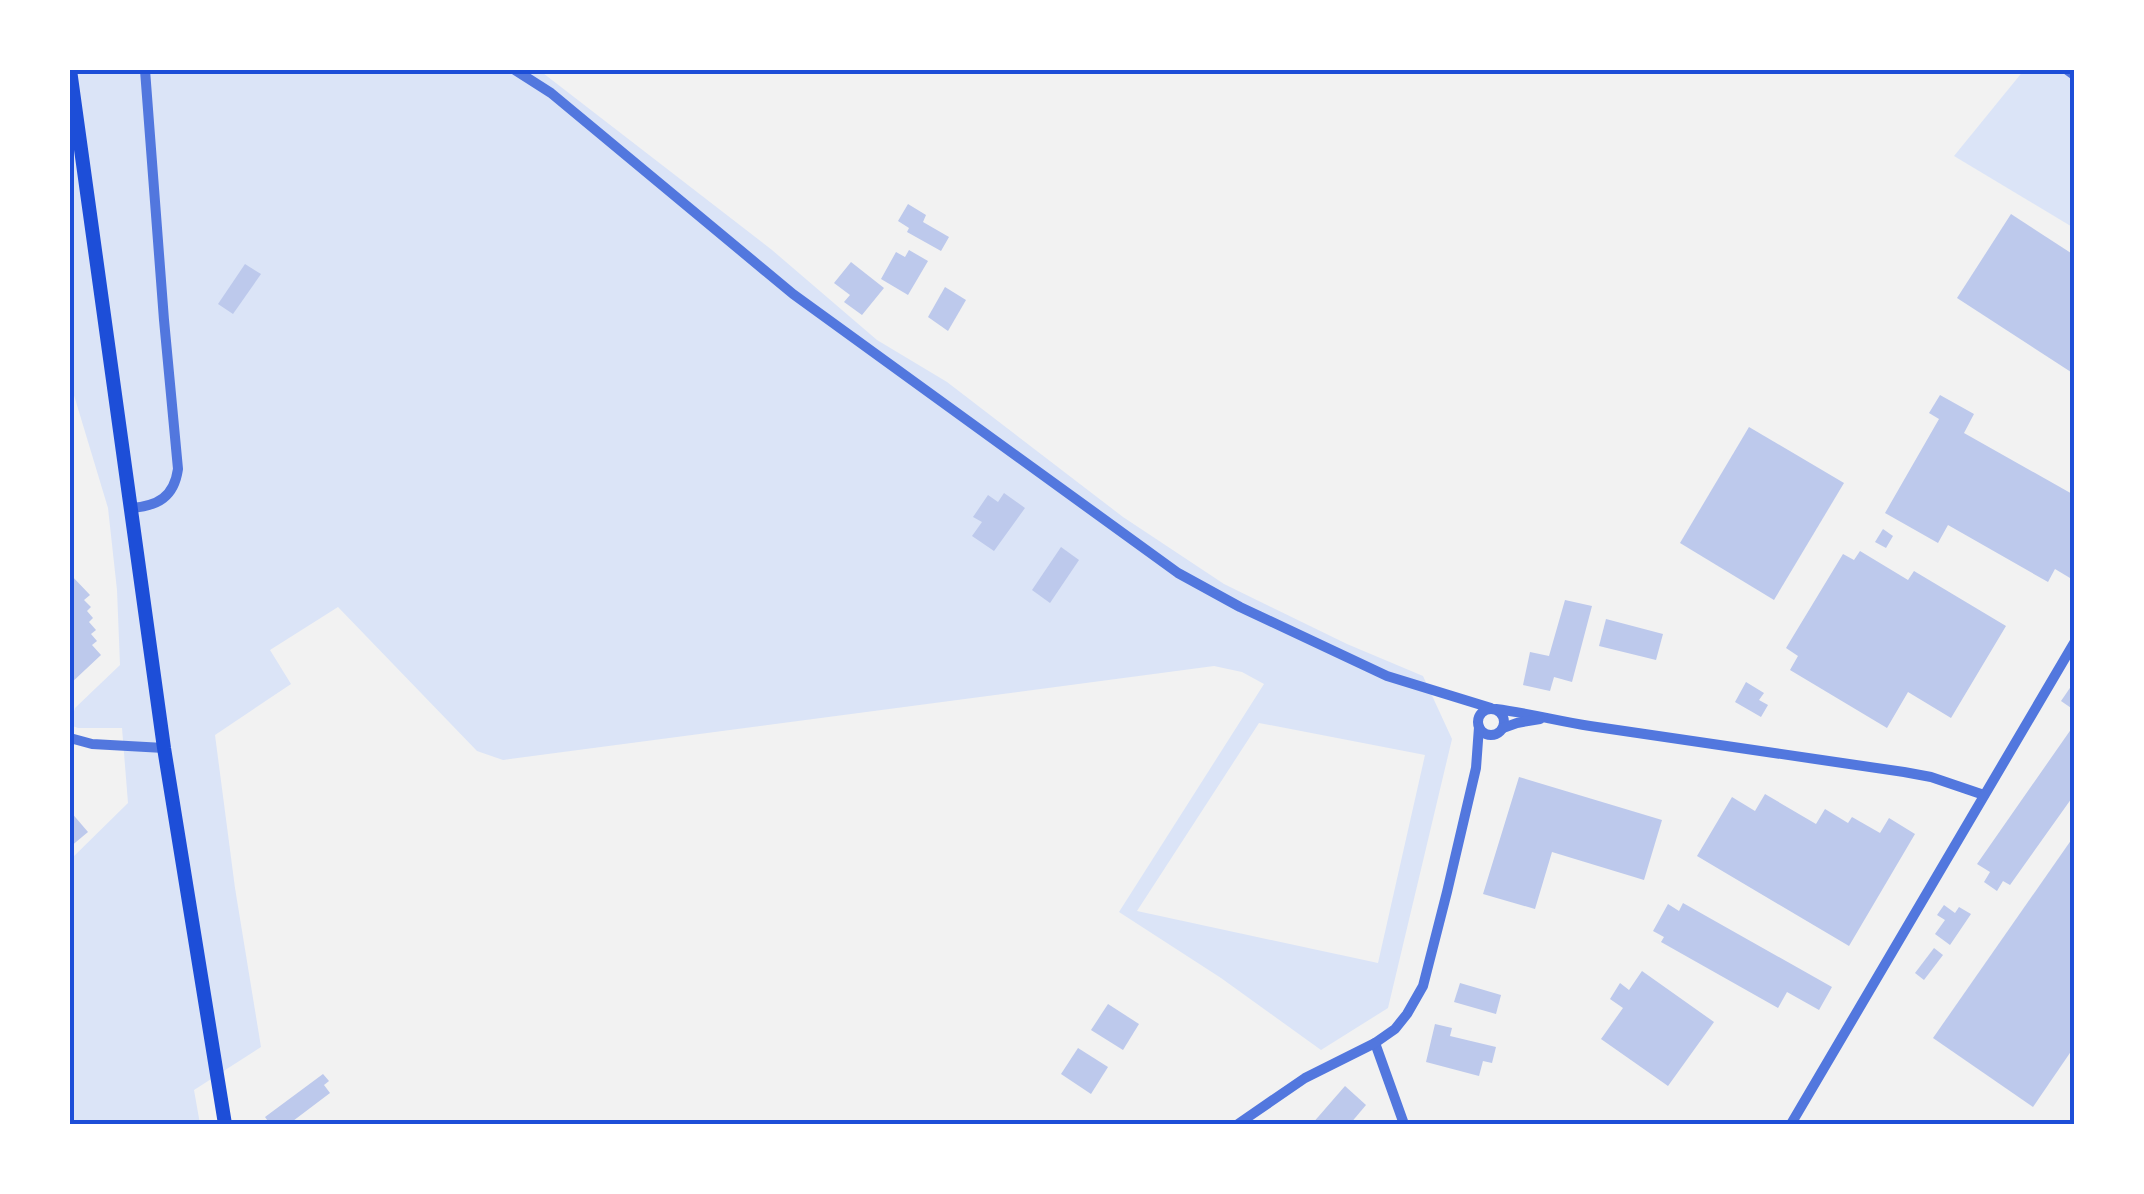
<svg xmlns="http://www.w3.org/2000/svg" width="2144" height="1194" font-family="Commissioner,sans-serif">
<rect width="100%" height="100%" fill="#f2f2f2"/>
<g fill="#dbe4f7" fill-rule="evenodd">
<path d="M70 70H539L772 250 877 340 947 382 1123 517 1224 584 1347 644 1423 676 1452 739 1388 1008 1321 1050 1221 978 1119 912 1264 684 1242 672 1214 666 503 760 477 751 338 607 270 650 291 684 215 735 235 888 261 1047 194 1090 200 1124H70V860L128 803 122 728H78L70 725 75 708 120 665 117 590 108 508 70 382ZM1259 723 1425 755 1378 963 1137 911Z"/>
<polygon points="2024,70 2074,70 2074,228 1954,156"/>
</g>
<g fill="#bdc9ec">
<polygon points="908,204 926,215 923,222 949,237 941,251 907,232 909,228 898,221"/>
<polygon points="2011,214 2074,255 2074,374 1957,298"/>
<polygon points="909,250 928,261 908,295 881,279 896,252 905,257"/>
<polygon points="851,262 884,288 862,315 844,302 850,295 834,283"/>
<polygon points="245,264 261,274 233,314 218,304"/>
<polygon points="945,287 966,300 948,331 928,317"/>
<polygon points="1940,395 1974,414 1964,433 2074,495 2074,571 2070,578 2055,569 2048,582 1948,525 1938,543 1885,513 1939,419 1929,413"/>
<polygon points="1749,427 1844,483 1774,600 1680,543"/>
<polygon points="1004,493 1025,508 994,551 972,536 982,522 973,517 988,495 998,502"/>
<polygon points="1883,529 1893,536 1886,548 1875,542"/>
<polygon points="1061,547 1079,560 1050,603 1032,590"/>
<polygon points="1860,551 1908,580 1914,571 2006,626 1951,718 1908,692 1887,728 1790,670 1798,656 1786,648 1843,554 1854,560"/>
<polygon points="70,574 90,595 84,600 91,607 87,611 93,618 89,622 96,630 91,634 97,641 92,645 101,655 70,684"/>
<polygon points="1565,600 1592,606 1572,682 1554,677 1550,691 1523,685 1530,652 1549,656"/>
<polygon points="1606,619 1663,634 1656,660 1599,646"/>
<polygon points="1746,682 1764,693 1759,700 1768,705 1761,717 1735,702"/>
<polygon points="2074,682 2074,710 2061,701"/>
<polygon points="2074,725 2074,795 2010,885 2003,881 1997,891 1984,882 1990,872 1977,864"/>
<polygon points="1519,777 1662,820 1644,880 1552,852 1535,909 1483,894"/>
<polygon points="1765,794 1816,824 1825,809 1848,823 1852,817 1880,833 1889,818 1915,834 1849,946 1697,856 1732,797 1755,811"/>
<polygon points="70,811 88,832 70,847"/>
<polygon points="2074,836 2074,1047 2033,1107 1933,1038"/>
<polygon points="1683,903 1832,987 1819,1010 1787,992 1778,1008 1661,942 1664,937 1653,931 1668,904 1679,911"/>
<polygon points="1944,905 1955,913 1959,907 1971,914 1950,945 1935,934 1945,920 1937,915"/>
<polygon points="1934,948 1943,955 1924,980 1915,973"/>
<polygon points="1642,971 1714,1022 1668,1086 1601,1039 1623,1008 1610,999 1620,983 1629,990"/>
<polygon points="1460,983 1501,995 1496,1014 1454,1002"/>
<polygon points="1108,1004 1139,1024 1123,1050 1091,1030"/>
<polygon points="1435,1024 1452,1028 1450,1036 1496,1047 1492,1063 1483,1061 1479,1076 1426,1062"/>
<polygon points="1078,1048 1108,1067 1091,1094 1061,1074"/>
<polygon points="323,1074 329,1081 324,1085 330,1093 289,1124 270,1124 265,1117"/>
<polygon points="1345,1086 1366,1105 1350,1124 1312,1124"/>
</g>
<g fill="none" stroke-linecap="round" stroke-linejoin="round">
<polyline stroke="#5277de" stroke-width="5" points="2063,70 2074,78"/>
<g stroke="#5277de" stroke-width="10">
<polyline points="515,70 551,93 793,294 1178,573 1240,607 1387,676 1491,708"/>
<path d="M131 508C158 506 174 497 178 469L164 320 145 70"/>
<circle cx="1491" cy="722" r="13"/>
<path d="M1496 709C1528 713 1558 721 1590 726L1904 772 1931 777 1984 795"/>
<polyline points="1503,728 1517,723 1540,719"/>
<polyline points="70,738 92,744 164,748"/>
<polyline points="1375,1043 1404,1124"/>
<polyline points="1238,1124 1305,1078 1375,1043 1395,1029 1407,1014 1423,986 1447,892 1476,768 1479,727"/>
<polyline points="1791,1124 2074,643"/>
</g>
<polyline stroke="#1d4ed8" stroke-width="14" points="70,70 164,748 225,1124"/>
</g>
<rect width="2144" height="1194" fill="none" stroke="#ffffff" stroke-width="145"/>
<rect x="72" y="72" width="2000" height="1050" fill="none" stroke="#1d4ed8" stroke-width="4"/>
</svg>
